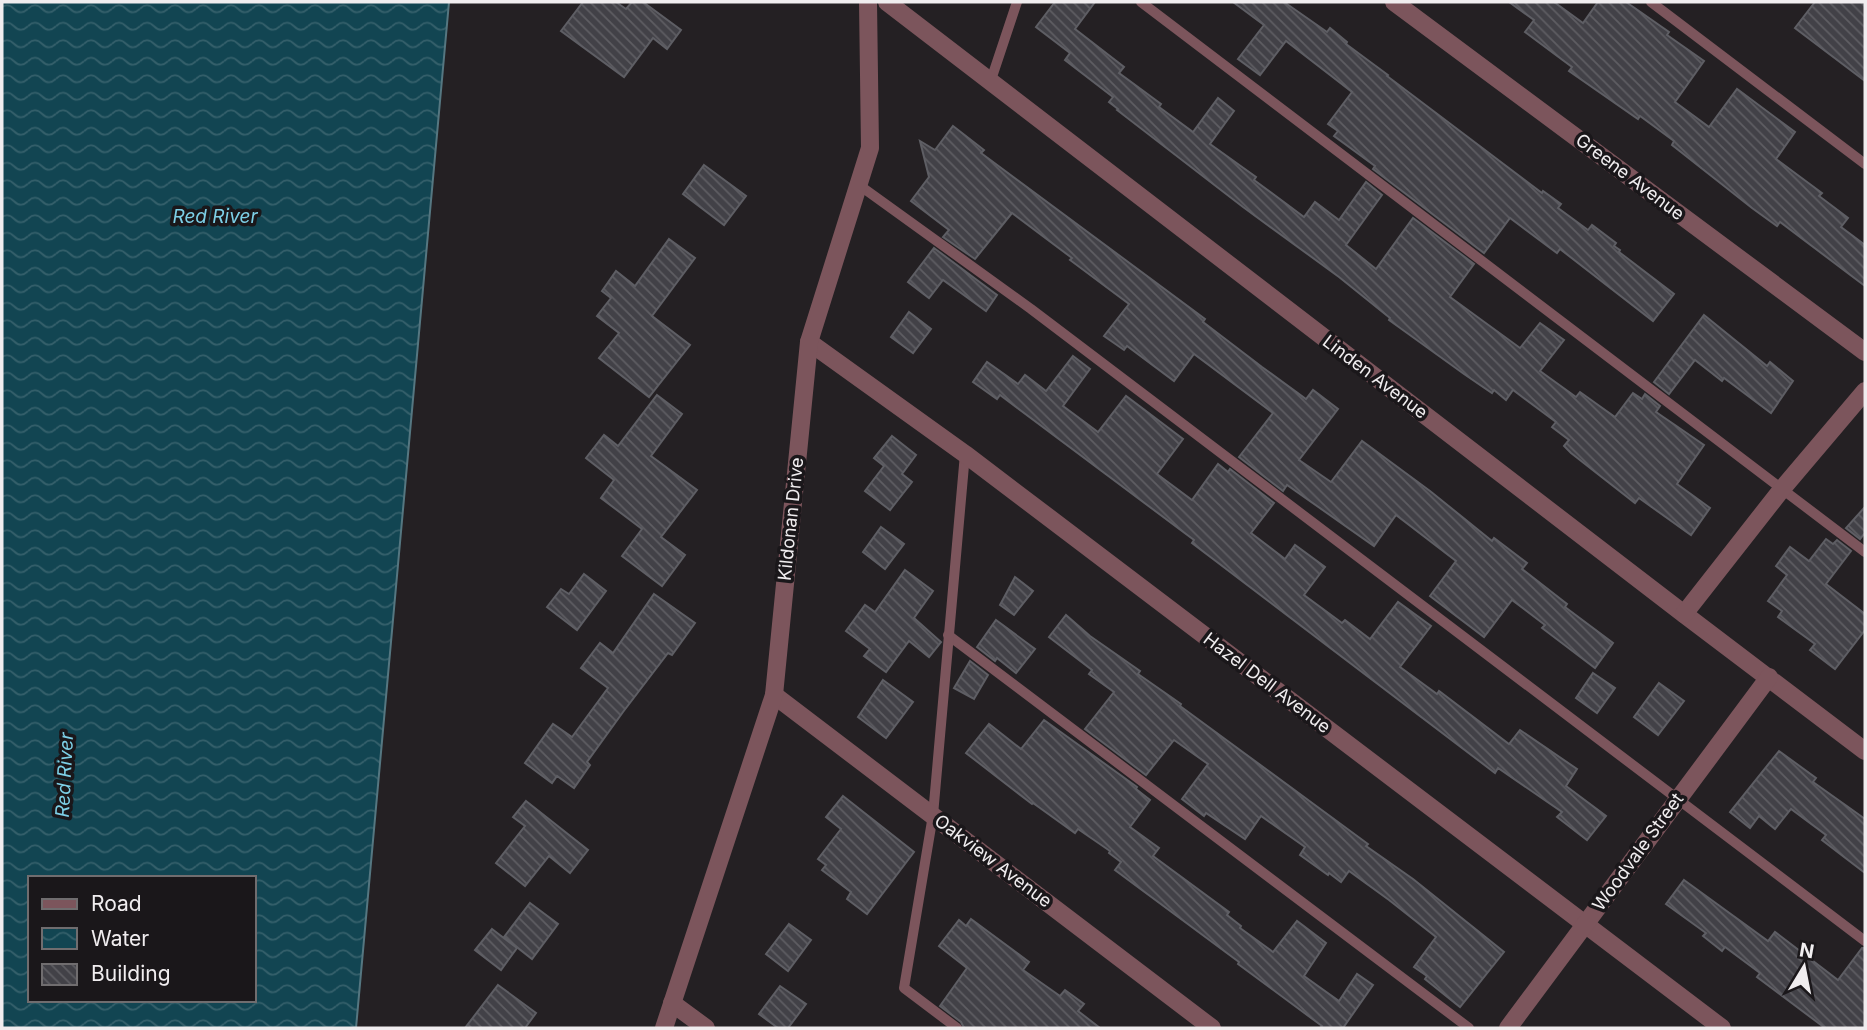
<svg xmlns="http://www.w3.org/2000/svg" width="1867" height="1030" font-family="Inter,sans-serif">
<defs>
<pattern id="water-waves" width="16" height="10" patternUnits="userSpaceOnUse" patternTransform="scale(1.75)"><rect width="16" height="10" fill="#124552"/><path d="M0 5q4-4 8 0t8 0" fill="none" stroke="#35606b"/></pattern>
<pattern id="building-back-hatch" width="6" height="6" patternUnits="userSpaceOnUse" patternTransform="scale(1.75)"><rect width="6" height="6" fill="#424147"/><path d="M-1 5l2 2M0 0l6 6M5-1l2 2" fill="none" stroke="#5e5d62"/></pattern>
</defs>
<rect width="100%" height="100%" fill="#242023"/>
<path fill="url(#water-waves)" stroke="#557781" stroke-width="2" fill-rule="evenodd" d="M2 2H449L356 1028H2ZM30 878H254V1000H30Z"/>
<g fill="url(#building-back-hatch)" stroke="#5e5e64" stroke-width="2">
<polygon points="583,2 616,2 626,9 632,2 643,2 681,30 667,49 653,38 624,77 561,31"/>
<polygon points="1055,2 1095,2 1075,29 1124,67 1119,73 1161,104 1159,107 1193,132 1218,98 1234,111 1210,144 1256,177 1254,180 1304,217 1315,202 1339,220 1366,182 1382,195 1346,245 1376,269 1413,218 1474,264 1450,297 1520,348 1540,323 1564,340 1540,371 1576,397 1580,392 1615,417 1633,393 1642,399 1645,394 1660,406 1656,412 1704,445 1677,484 1710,508 1691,535 1639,498 1635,503 1571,453 1564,446 1569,440 1552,427 1556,422 1513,390 1506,400 1494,390 1492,393 1464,374 1389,320 1390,318 1339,277 1243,207 1117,110 1118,109 1109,102 1113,97 1065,60 1070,53 1036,27"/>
<polygon points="1233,2 1284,2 1327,32 1330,28 1347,42 1346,44 1388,75 1387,76 1542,193 1543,191 1561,204 1558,208 1588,230 1592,225 1616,243 1614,246 1620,250 1619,252 1674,294 1653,321 1560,249 1557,253 1510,218 1484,253 1373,169 1375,166 1334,136 1338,131 1328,124 1352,92 1286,41 1260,75 1238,59 1264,25"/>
<polygon points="1509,2 1554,2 1583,23 1598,2 1626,2 1669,32 1667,35 1704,61 1675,102 1709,127 1737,89 1795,132 1776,159 1822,193 1819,196 1848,218 1841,227 1865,245 1865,286 1780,222 1777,226 1752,208 1672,145 1674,141 1640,116 1638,119 1569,71 1572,67 1525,32 1534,20"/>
<polygon points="1815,2 1865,2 1865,81 1795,28"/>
<polygon points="953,126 984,150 981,153 1205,319 1203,322 1262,367 1306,399 1313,390 1338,409 1299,460 1331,482 1362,441 1430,491 1492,541 1494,538 1527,563 1522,569 1567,604 1565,607 1613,643 1595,668 1542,628 1545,625 1512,600 1484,637 1430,596 1456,561 1396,515 1374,546 1287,485 1283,491 1239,457 1273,413 1194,354 1174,381 1127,346 1124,350 1104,336 1129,304 1070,260 1072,258 1012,213 975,259 943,237 949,230 911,201 929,177 920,141 935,150"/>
<polygon points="704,165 746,196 724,225 683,194"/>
<polygon points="669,239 695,258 652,316 690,345 649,397 599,358 619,333 597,316 611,298 602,291 616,271 635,286"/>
<polygon points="934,248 997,295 986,311 943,280 929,298 908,282"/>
<polygon points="909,312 931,329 913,353 891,337"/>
<polygon points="1704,315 1767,366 1770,362 1793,381 1771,413 1724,378 1722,381 1695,360 1669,394 1654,382"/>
<polygon points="1073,356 1090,369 1063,406 1098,432 1126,396 1183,439 1157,474 1192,500 1218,464 1228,472 1230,469 1274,503 1251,533 1285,559 1295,545 1325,567 1304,595 1342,623 1345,620 1370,639 1398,602 1431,626 1400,667 1437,694 1439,691 1509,744 1520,730 1577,769 1566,786 1606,816 1587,840 1557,817 1562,812 1498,768 1495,773 1192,543 1194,540 1000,395 997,399 973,382 987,362 1018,384 1025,375 1046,391"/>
<polygon points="657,395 682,414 651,456 697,490 661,537 685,555 662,586 622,556 642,529 601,498 614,480 586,458 604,435 618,446"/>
<polygon points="892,436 916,455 902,474 912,482 890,510 865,491 884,466 874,458"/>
<polygon points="1864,508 1865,533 1860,539 1846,528"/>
<polygon points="881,527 904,544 885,569 863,552"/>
<polygon points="1826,539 1833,544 1837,540 1851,551 1826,584 1865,614 1865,630 1835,669 1810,650 1815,644 1778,617 1782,611 1768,601 1787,575 1776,566 1790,547 1809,561"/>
<polygon points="905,570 933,591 914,618 941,642 929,657 909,641 886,672 864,656 870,649 846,631 865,605 875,612"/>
<polygon points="584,574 606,591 577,630 547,607 561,589 569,594"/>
<polygon points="1015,577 1033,591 1014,615 1000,605"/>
<polygon points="654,594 695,623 672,655 668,653 623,712 587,762 590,765 574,788 557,776 552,783 525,763 553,724 572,737 608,688 581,668 600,643 613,653"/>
<polygon points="1066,615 1090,636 1140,671 1138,674 1181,704 1180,706 1368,844 1366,846 1413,879 1504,952 1460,1007 1425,979 1427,976 1414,967 1436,937 1389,900 1349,871 1341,882 1329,873 1328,875 1300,855 1305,847 1261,816 1245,839 1206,813 1204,816 1182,799 1208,764 1174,740 1146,775 1085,729 1114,692 1089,674 1092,670 1049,637"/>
<polygon points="996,620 1035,649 1016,673 997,658 995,661 977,647"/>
<polygon points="970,661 988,675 974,699 954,688"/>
<polygon points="1593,673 1615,688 1597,713 1576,698"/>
<polygon points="883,680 913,702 886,738 858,717"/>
<polygon points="1659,683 1684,701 1658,735 1634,717"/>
<polygon points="1044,720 1137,787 1136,789 1150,800 1130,827 1159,848 1153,856 1229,912 1227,915 1241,926 1240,928 1273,952 1297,921 1326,943 1304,976 1339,1001 1357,974 1373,985 1343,1028 1320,1028 1322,1026 1238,964 1239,962 1115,870 1121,862 1109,853 1110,851 1078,829 1075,833 1033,803 1032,804 966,753 989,724 1021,749"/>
<polygon points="1779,751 1816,778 1813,782 1865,819 1865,873 1822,840 1826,835 1791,809 1775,829 1759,816 1750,828 1730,812"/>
<polygon points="843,796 914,852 867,914 847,899 851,892 822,870 826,865 818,859 841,829 826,817"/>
<polygon points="526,801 588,850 570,873 549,856 525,886 496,863 525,826 513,817"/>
<polygon points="1684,880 1768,941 1775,932 1838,980 1862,948 1865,948 1865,1028 1825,1028 1757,977 1760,973 1725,947 1722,951 1703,936 1706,933 1666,904"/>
<polygon points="530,903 558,924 532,959 504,937"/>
<polygon points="971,919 1029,962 1023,970 1060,996 1065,990 1084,1004 1078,1011 1100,1028 964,1028 961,1022 940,1006 967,968 939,946 959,920 966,926"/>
<polygon points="789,924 811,940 788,971 766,954"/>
<polygon points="492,929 517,948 501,970 475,950"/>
<polygon points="498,985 536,1013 525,1028 465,1028"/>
<polygon points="780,986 806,1004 788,1028 778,1028 759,1014"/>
</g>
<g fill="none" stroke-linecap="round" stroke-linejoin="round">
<g stroke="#7c555c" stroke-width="10">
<polyline points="1141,2 1865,552"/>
<polyline points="1651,2 1865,164"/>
<polyline points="990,83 1017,2"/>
<polyline points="859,185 1031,309 1865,941"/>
<polyline points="948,635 1469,1028"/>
<polyline points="957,1028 904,988 933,815 965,454"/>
</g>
<g stroke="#7c555c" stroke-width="18">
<polyline points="887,2 1684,614 1865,751"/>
<polyline points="1394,2 1865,352"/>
<polyline points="809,342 965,454 1722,1028"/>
<polyline points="1684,614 1782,489 1865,391"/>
<polyline points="774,695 1212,1028"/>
<polyline points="672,1003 706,1028"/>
<polyline points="664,1028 774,695 809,342 870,148 868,2"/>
<polyline points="1508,1028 1769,677"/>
</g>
</g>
<g text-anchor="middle" stroke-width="7" stroke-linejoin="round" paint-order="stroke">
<g font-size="18" fill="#f0edef" stroke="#1a171a">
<text transform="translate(1630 177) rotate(37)" y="6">Greene Avenue</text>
<text transform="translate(1375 377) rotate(37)" y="6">Linden Avenue</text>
<text transform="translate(791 519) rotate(-84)" y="6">Kildonan Drive</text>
<text transform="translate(1267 683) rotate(37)" y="6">Hazel Dell Avenue</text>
<text transform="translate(1638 852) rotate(-54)" y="6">Woodvale Street</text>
<text transform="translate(993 861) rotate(37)" y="6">Oakview Avenue</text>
</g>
<g font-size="19" font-style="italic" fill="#7dd0e7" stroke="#1a171a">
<text x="215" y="223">Red River</text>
<text transform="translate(64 775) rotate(-87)" y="7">Red River</text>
</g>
</g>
<rect width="1867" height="1030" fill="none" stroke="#f0edef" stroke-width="7"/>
<rect x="28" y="876" width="228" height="126" fill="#1a171a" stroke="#706d6f" stroke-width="2"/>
<rect x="42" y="899" width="35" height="10" fill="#7c555c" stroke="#706d6f" stroke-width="2"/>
<text x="91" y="911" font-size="21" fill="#f0edef">Road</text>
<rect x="42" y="928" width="35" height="21" fill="url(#water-waves)" stroke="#706d6f" stroke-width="2"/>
<text x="91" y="946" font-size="21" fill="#f0edef">Water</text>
<rect x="42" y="964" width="35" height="21" fill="url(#building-back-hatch)" stroke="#706d6f" stroke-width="2"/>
<text x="91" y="981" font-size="21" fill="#f0edef">Building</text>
<g transform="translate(1804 967) rotate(10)" stroke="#1a171a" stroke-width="5" paint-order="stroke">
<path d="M0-5L12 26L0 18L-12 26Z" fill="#f0edef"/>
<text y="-10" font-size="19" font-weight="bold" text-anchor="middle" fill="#f0edef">N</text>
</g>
</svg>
